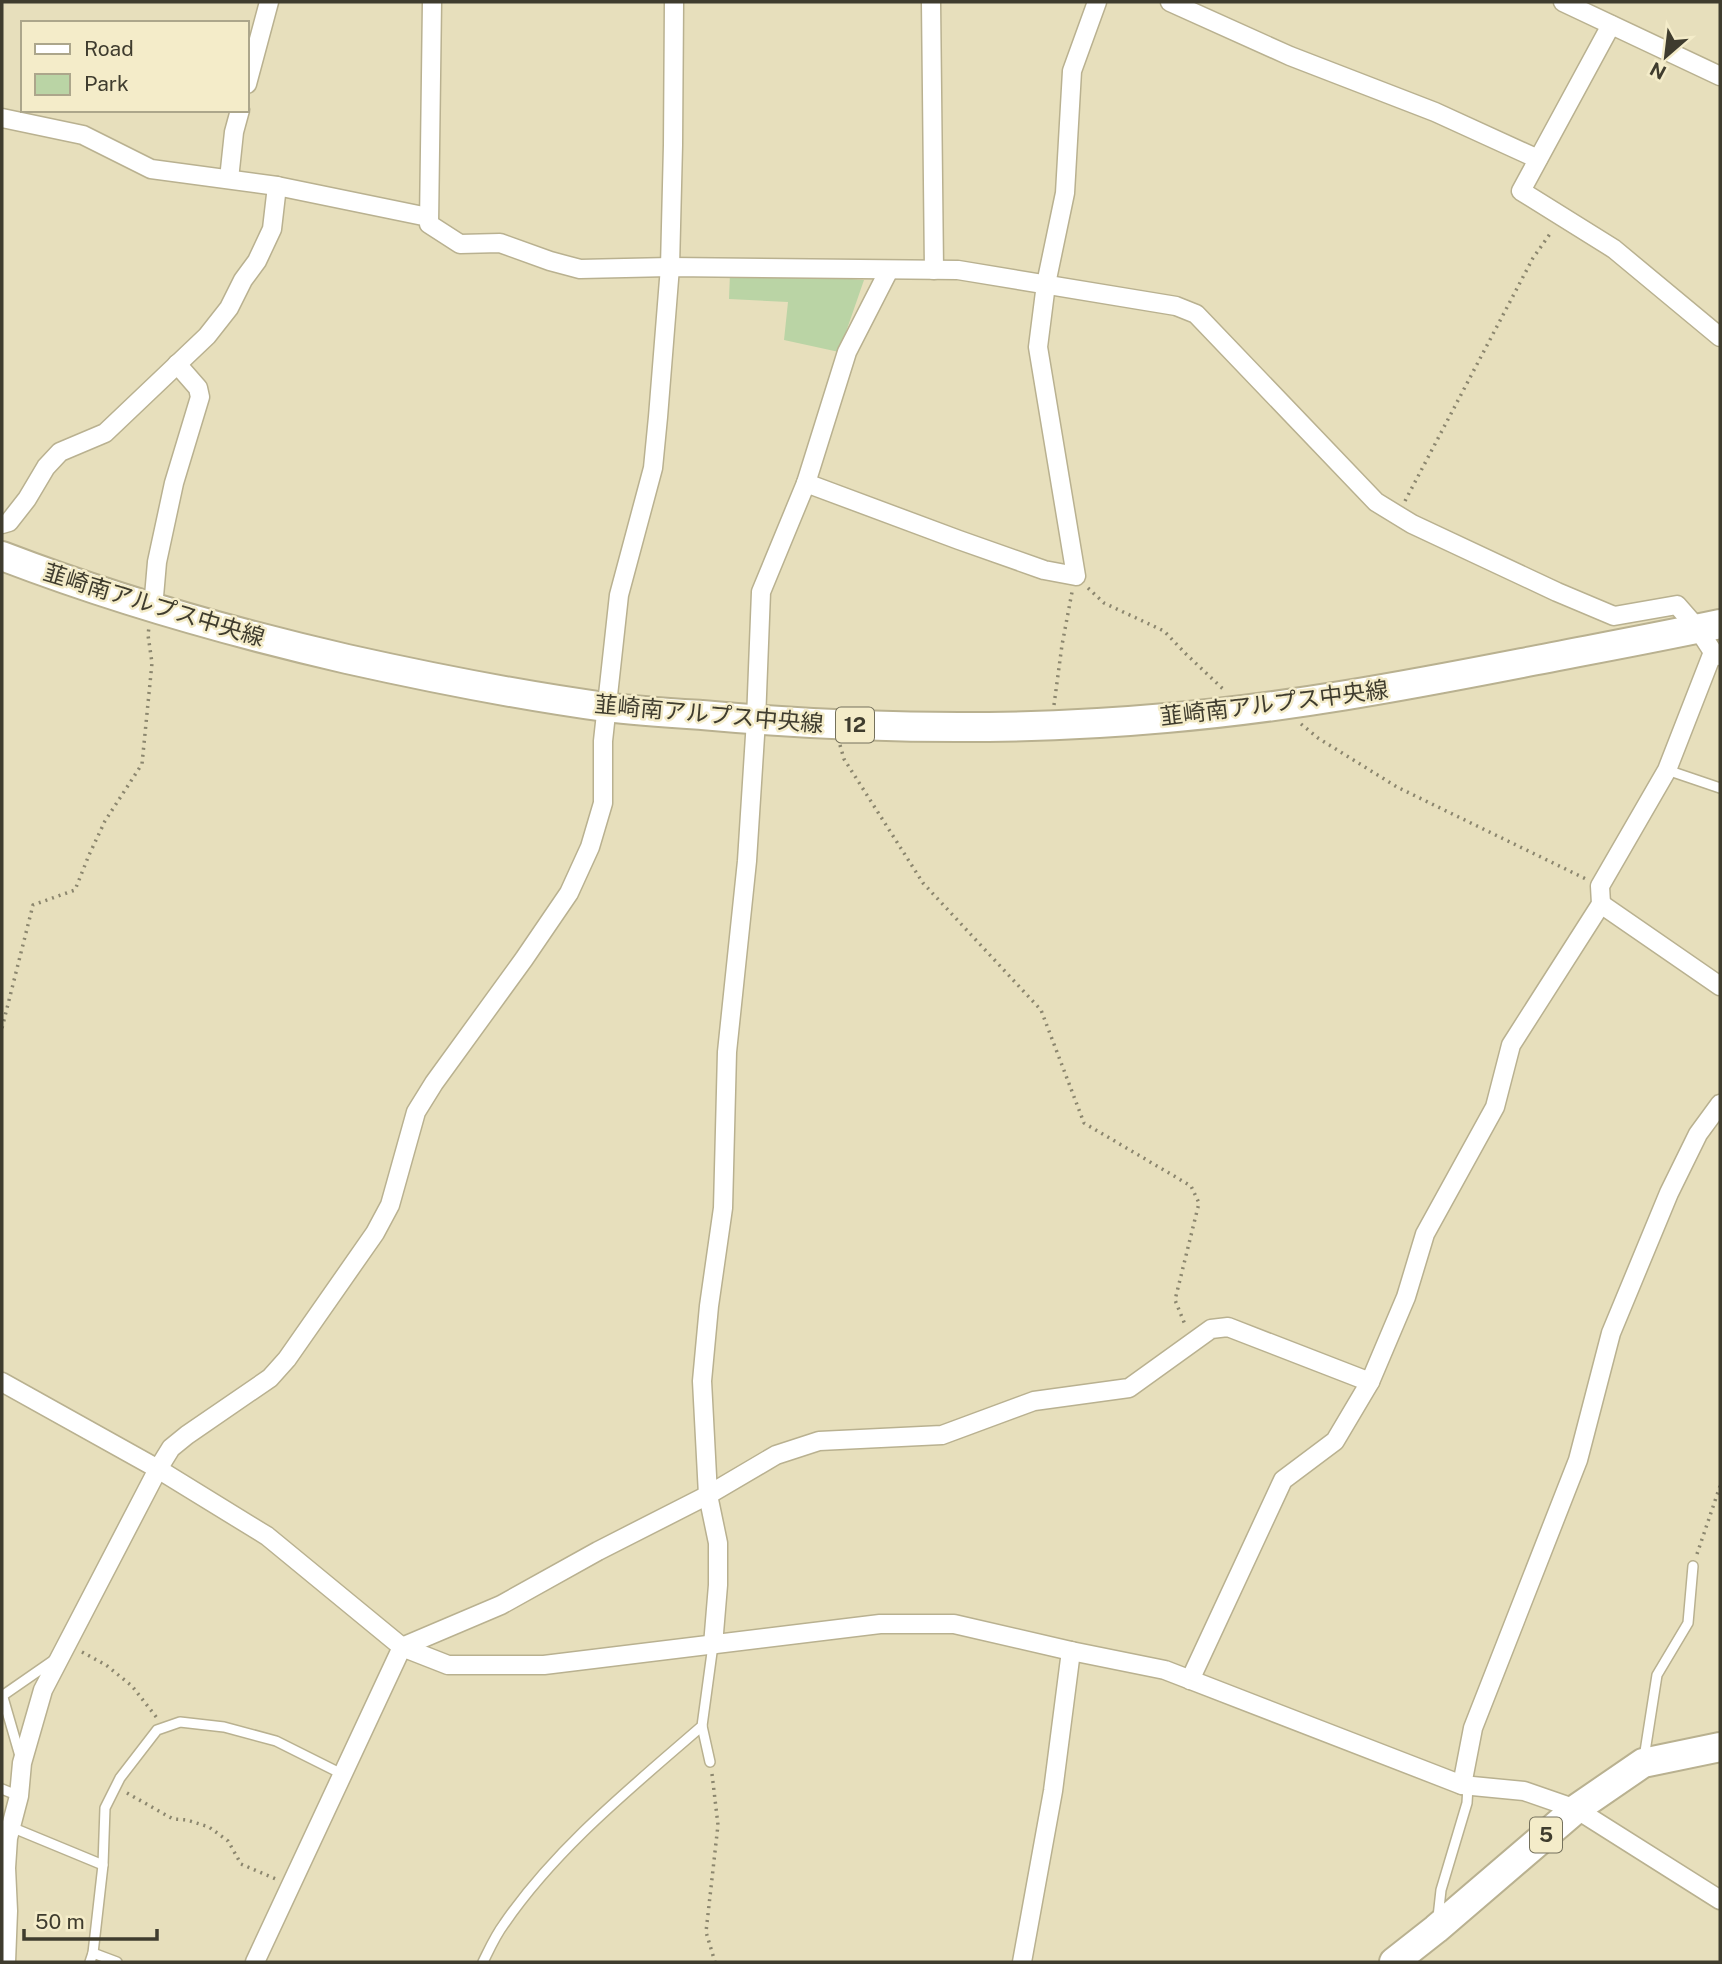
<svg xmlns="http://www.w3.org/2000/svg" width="1722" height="1964" font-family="'Public Sans','Noto Sans JP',sans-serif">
<rect width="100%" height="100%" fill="#e7dfbc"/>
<polygon fill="#bad4a5" points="730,273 791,274 864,280 839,352 784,340 788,302 729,299"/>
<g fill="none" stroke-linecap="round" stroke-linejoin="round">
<g stroke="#b9b190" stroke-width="12">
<g id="service">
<polyline points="1667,770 1720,788"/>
<polyline points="2,1694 20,1756"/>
<polyline points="2,1696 54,1660"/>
<polyline points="702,1726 710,1762"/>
<polyline points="1644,1758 1657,1675 1688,1623 1693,1566"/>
<polyline points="2,1789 19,1796"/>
<polyline points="11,1827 103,1865"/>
<polyline points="1438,1917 1441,1890 1467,1803 1468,1786"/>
<polyline points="93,1953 117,1962"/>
<polyline points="90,1962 93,1953 103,1865 105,1808 120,1778 157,1730 180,1722 224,1727 276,1741 342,1774"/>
<path d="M483 1962C489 1950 495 1936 504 1924 557 1847 632 1787 702 1726L713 1645"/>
</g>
</g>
<g stroke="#b9b190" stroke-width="21">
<g id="minor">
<polyline points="432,2 429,224 460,244 500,243 550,261 580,269 670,267 958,270 1176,306 1196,314 1376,502 1412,524 1557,592 1614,616 1677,605 1698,629 1713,652 1720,656"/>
<polyline points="931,2 934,270"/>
<polyline points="1170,2 1290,56 1435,112 1538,159"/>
<polyline points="1563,2 1720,76"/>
<polyline points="1611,25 1521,191 1614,249 1720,337"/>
<polyline points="247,84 269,2"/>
<polyline points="2,118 83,135 151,169 277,186 428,217"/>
<polyline points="229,179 234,132 240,110"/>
<polyline points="806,483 959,540 1044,570 1076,576 1038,347 1046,284 1065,193 1072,71 1097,2"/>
<polyline points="2,524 9,522 27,499 46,467 60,452 105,433 207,336 229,308 243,280 257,261 272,229 277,186"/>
<polyline points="153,608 157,562 174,483 200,397 198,388 177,364"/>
<polyline points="1601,904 1720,986"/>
<polyline points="2,1382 158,1469 267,1536 402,1647 448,1665 544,1665 880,1624 954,1624 1071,1651 1165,1670 1462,1785 1524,1791 1576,1809 1720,1900"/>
<polyline points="713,1645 718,1585 718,1543 708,1495 702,1381 709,1306 723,1208 727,1052 747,861 756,720 761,592 806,483 847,352 889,270"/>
<polyline points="1190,1680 1283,1480 1335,1441 1370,1382 1406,1297 1425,1234 1495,1107 1511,1045 1601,904 1600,886 1667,770 1713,652"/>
<polyline points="1462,1785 1473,1728 1578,1460 1611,1333 1669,1193 1698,1134 1720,1104"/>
<polyline points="6,1962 8,1911 6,1868 8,1838 19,1796 22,1763 43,1690 158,1469 171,1448 187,1435 270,1378 287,1359 375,1233 390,1205 416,1112 434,1083 524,959 569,893 590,847 603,803 603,741 619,595 653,468 658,417 670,267 673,145 674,2"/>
<polyline points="255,1962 402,1647 501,1605 598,1551 708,1495 776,1455 819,1441 942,1435 1034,1401 1129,1388 1211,1329 1228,1327 1370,1382"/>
<polyline points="1022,1962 1053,1791 1071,1651"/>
</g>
</g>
<g stroke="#b9b190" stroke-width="32">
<g id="primary">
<path d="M2 556C114 599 230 632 347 659 432 678 518 695 605 707 637 711 670 713 702 715 856 729 1012 732 1166 718 1286 708 1404 686 1522 663 1588 650 1654 638 1720 624"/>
<polyline points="1394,1962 1436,1929 1576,1809 1643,1763 1720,1747"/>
</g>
</g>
<g stroke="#8b866e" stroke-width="3.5" stroke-dasharray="2 5" stroke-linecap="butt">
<polyline points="1405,501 1533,258 1552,231"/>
<polyline points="1088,588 1104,603 1164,631 1186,654 1223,689"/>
<polyline points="1054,705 1062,645 1072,592"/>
<polyline points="1301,724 1318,738 1397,787 1586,879"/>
<polyline points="840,745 844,759 923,883 1041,1010 1084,1123 1191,1186 1199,1203 1175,1300 1186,1327"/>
<polyline points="2,1028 33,905 75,890 89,855 105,821 142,764 152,663 148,635 149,627"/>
<polyline points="1697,1554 1720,1486"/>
<polyline points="82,1652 106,1665 132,1686 157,1718"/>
<polyline points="712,1774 718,1825 706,1932 715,1962"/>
<polyline points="127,1793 173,1819 187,1820 209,1827 228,1841 241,1864 276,1879"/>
</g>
<use href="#service" stroke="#fff" stroke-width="9"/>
<use href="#minor" stroke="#fff" stroke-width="18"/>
<use href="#primary" stroke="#fff" stroke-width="28"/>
</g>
<g text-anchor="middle" stroke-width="5" stroke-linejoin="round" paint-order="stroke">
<g fill="#f4ecc9" stroke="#75715c" stroke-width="2">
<rect x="836" y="707.5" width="38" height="35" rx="5"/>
<rect x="1530" y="1817.5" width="32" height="35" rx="5"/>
</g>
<g font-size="21" font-weight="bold" fill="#3f3c2e">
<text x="855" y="732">12</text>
<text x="1546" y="1842">5</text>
</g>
<g font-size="23" fill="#3f3c2e" stroke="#f4ecc9">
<text transform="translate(154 605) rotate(17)" y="8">韮崎南アルプス中央線</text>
<text transform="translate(1274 703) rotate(-7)" y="8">韮崎南アルプス中央線</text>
<text transform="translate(709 714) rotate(5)" y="8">韮崎南アルプス中央線</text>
</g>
</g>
<rect width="1722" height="1964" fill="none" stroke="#3f3c2e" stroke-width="7"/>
<rect x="21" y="21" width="228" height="91" fill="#f4ecc9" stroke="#aca68b" stroke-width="2"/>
<rect x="35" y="44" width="35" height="10" fill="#ffffff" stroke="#aca68b" stroke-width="2"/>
<text x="84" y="56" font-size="21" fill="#3f3c2e">Road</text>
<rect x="35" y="74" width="35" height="21" fill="#bad4a5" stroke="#aca68b" stroke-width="2"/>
<text x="84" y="91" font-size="21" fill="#3f3c2e">Park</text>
<g transform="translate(1666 56) rotate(208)" stroke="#f4ecc9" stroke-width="5" paint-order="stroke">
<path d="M0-5L12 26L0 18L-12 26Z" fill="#3f3c2e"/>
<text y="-10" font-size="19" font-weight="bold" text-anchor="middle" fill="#3f3c2e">N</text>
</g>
<path d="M24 1929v10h133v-10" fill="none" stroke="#3f3c2e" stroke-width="3.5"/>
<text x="35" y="1929" font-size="21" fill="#3f3c2e" stroke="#f4ecc9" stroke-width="5" paint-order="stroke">50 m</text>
</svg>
